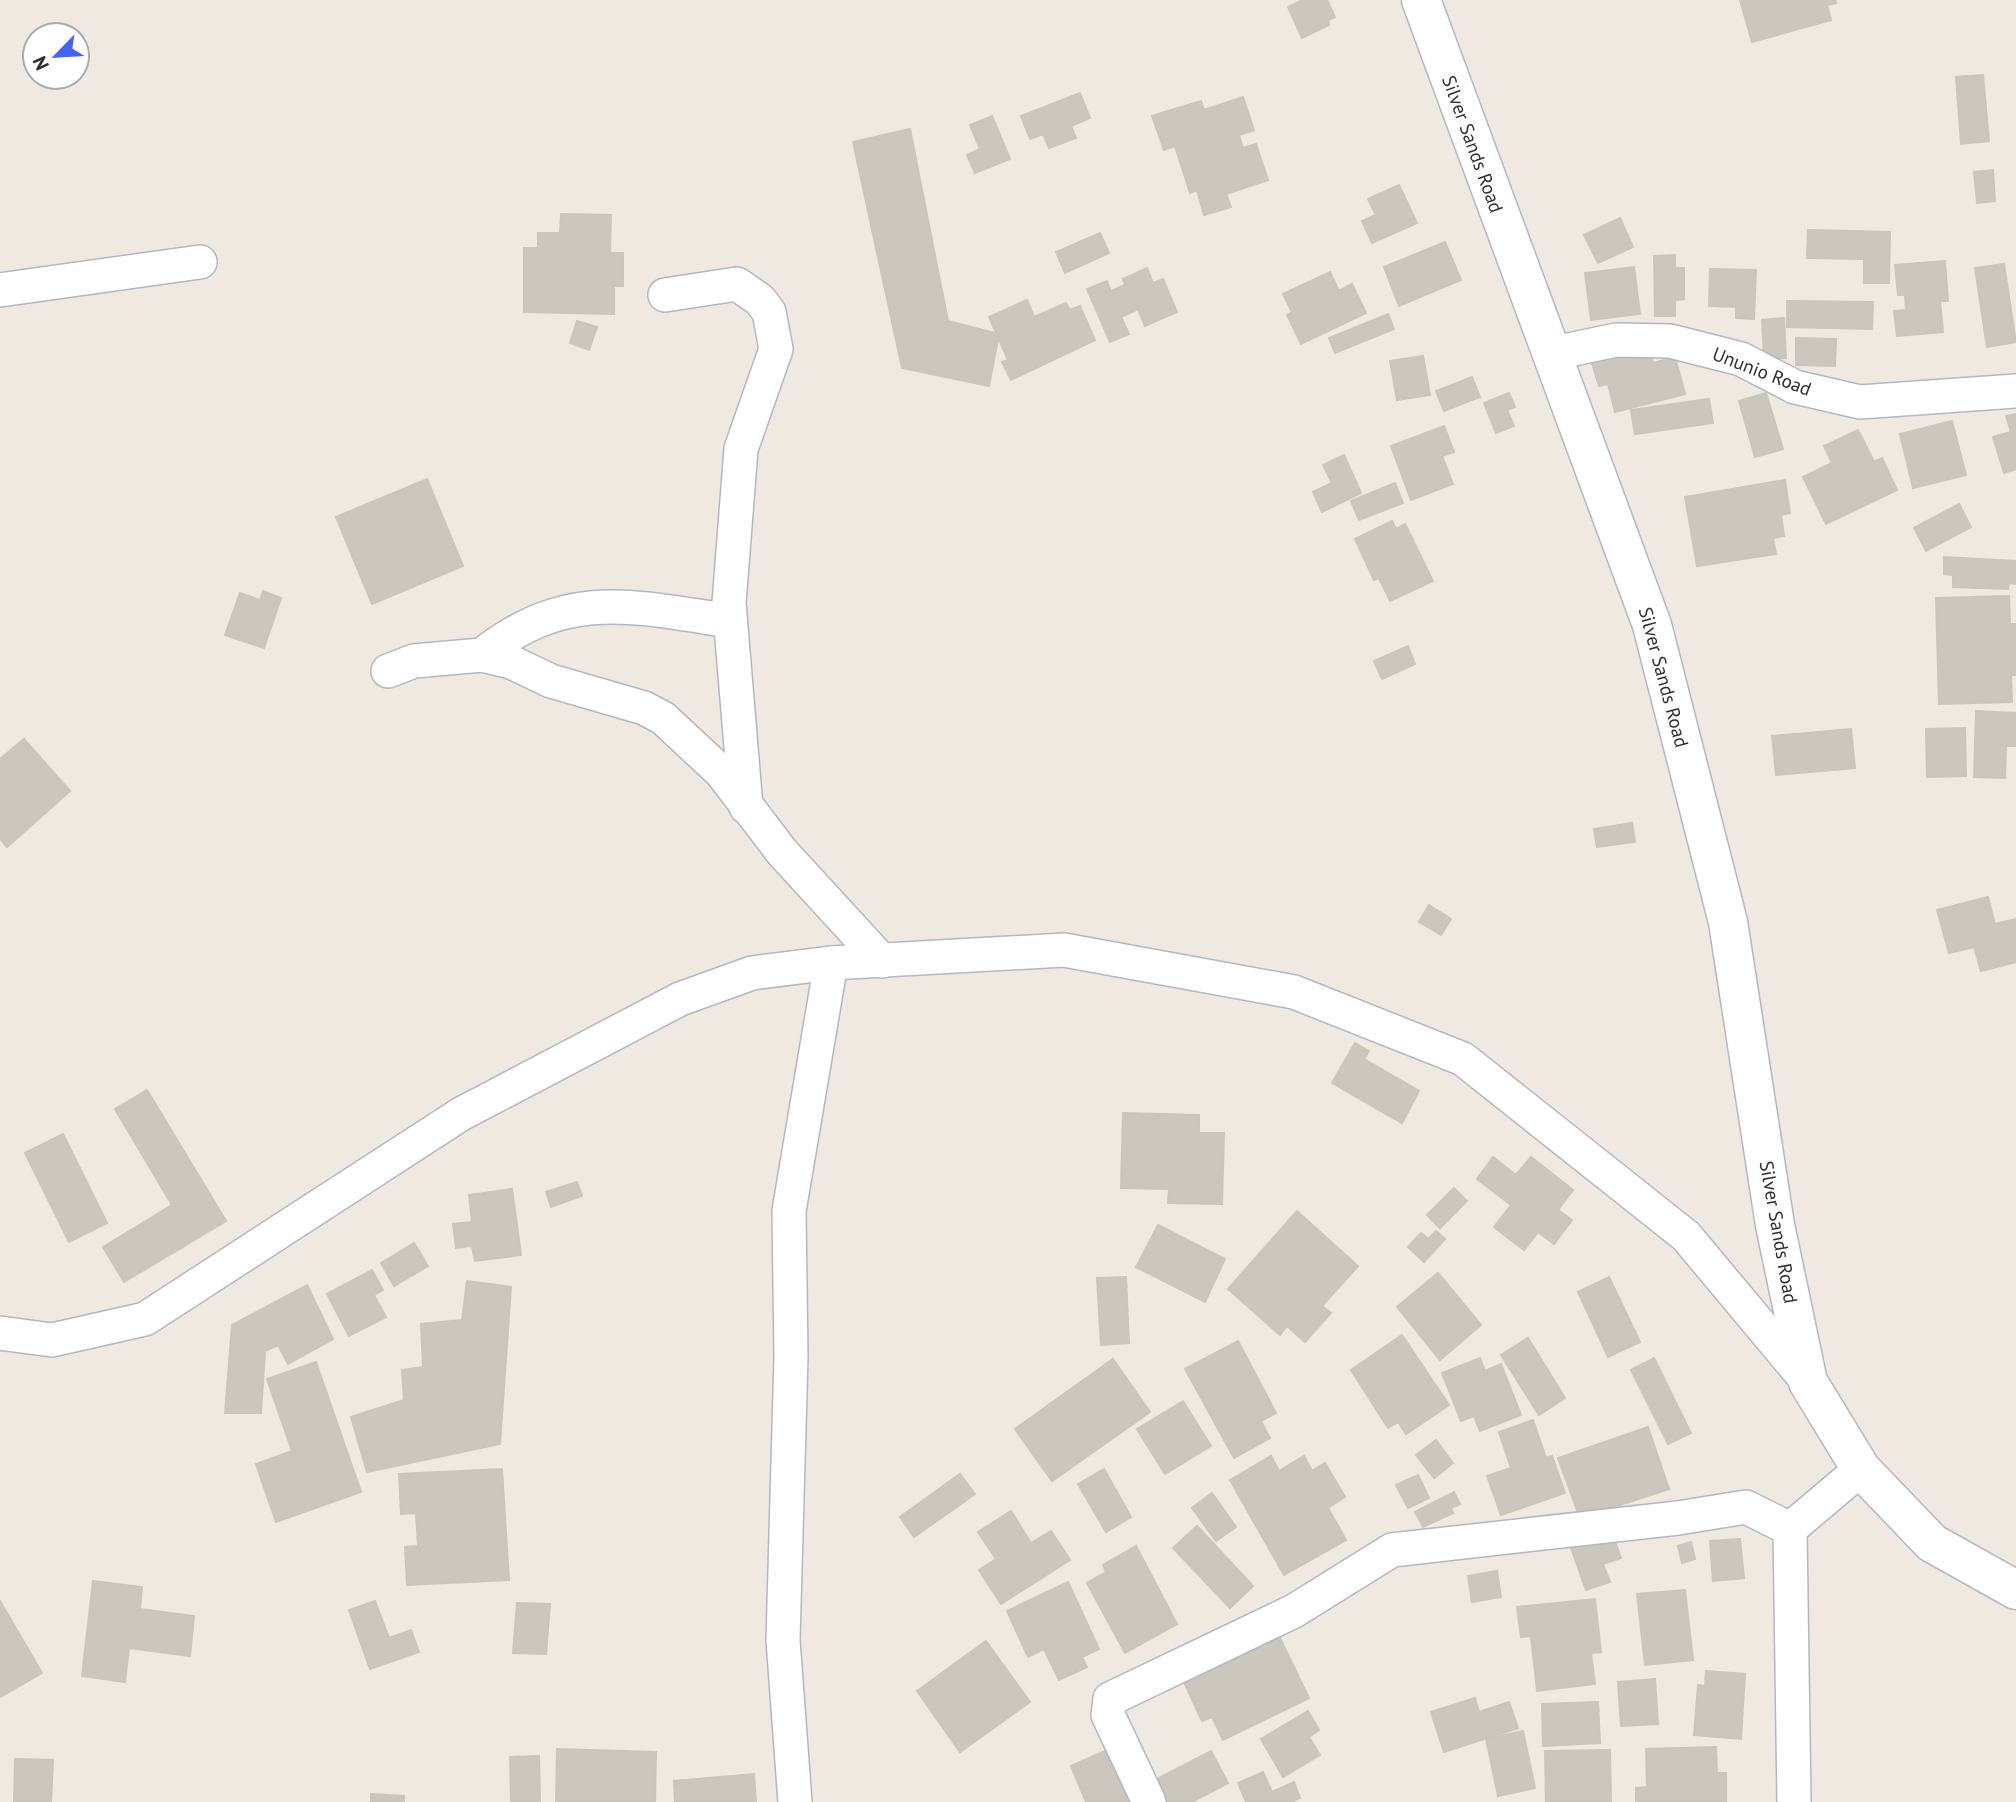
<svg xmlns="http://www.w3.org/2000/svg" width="2016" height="1802" font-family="'PT Sans',sans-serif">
<rect width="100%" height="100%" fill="#efe9e1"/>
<g fill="#cbc7bf" stroke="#cbc5ba" stroke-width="2">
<polygon points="1303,0 1327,0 1335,17 1328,20 1329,25 1302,38 1288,7"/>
<polygon points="1740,0 1835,0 1836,3 1827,5 1831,20 1752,42"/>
<polygon points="1983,75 1989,141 1961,144 1956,77"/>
<polygon points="1080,93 1090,118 1071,126 1076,138 1049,148 1043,134 1030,139 1021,116"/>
<polygon points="1243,97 1254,130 1239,135 1243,148 1256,144 1268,180 1226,194 1231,207 1204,215 1197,190 1190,193 1175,146 1164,150 1152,116 1201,101 1204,110"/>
<polygon points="992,116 1010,159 975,173 967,155 980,149 970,125"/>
<polygon points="910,129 948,321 999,334 989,386 902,368 853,142"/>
<polygon points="1993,170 1995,201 1977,203 1974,172"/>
<polygon points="1399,185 1417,223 1372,243 1362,221 1376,215 1368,199"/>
<polygon points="561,214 611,215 610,253 623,253 623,286 614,286 614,314 524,312 524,248 538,248 538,233 560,233"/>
<polygon points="1620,218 1633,247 1598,263 1584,235"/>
<polygon points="1808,230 1890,232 1889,283 1864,283 1864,259 1807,258"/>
<polygon points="1100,233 1109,253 1065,273 1056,252"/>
<polygon points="1445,242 1461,280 1399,306 1384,267"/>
<polygon points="1675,255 1675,268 1684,268 1684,299 1675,300 1675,316 1655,316 1654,256"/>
<polygon points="1945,261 1948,301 1940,301 1943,332 1897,336 1894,311 1906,310 1905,295 1898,295 1895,265"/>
<polygon points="2004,264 2016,342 1987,347 1975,268"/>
<polygon points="1634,267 1640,314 1591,320 1585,273"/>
<polygon points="1147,268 1153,283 1163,279 1177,312 1145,326 1138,309 1121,317 1129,334 1110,342 1087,289 1107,281 1111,291 1125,285 1123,279"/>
<polygon points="1710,269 1756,270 1754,319 1736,318 1736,307 1709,306"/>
<polygon points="1330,272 1339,291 1352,284 1366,313 1301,344 1287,315 1292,312 1283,294"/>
<polygon points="1027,300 1034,317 1066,303 1070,310 1080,306 1095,340 1011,380 1002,362 1008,360 989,317"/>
<polygon points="1787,301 1873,302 1872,329 1787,327"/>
<polygon points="1388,314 1394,329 1335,353 1329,338"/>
<polygon points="1784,318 1786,358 1764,359 1762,320"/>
<polygon points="577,321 597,327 589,350 570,343"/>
<polygon points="1796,338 1836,339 1835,366 1796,365"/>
<polygon points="1648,347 1653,363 1675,357 1685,394 1615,412 1608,384 1599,386 1590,357"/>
<polygon points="1423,356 1430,395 1397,400 1390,361"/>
<polygon points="1472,377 1480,397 1444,411 1436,391"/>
<polygon points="1509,393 1515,407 1507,410 1514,426 1496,433 1484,403"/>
<polygon points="1766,393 1783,449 1755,457 1739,401"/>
<polygon points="1709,399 1713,423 1635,434 1631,410"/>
<polygon points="2016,414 2016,469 2004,473 1993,437 2011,432 2006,416"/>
<polygon points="1952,421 1966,475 1913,488 1900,434"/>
<polygon points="1444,426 1454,452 1442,456 1453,484 1411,500 1391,446"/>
<polygon points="1858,430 1874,462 1882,458 1897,490 1826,524 1803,477 1832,463 1824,446"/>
<polygon points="1344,455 1361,493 1322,512 1313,492 1332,483 1323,465"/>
<polygon points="427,479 463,566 372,604 336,517"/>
<polygon points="1785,480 1790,513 1781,515 1784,536 1773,538 1776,554 1697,566 1685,497"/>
<polygon points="1395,483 1403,503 1359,520 1351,501"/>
<polygon points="1959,504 1971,527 1926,551 1914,528"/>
<polygon points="1392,521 1396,529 1405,524 1433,581 1390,601 1379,578 1374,580 1355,539"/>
<polygon points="1944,557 2016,561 2016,584 2009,583 2008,589 1953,587 1953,575 1944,574"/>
<polygon points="263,591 281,598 264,648 225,635 240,593 260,600"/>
<polygon points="2009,596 2010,624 2016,624 2016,675 2011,675 2012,702 1939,704 1936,598"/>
<polygon points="1408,646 1415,664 1382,679 1374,661"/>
<polygon points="1976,711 2016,713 2016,746 2006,746 2005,778 1974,777"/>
<polygon points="1965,728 1966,776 1927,777 1926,729"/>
<polygon points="1851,729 1855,768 1776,775 1772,736"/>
<polygon points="24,739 70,791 7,847 0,839 0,759"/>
<polygon points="1632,823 1635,842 1597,847 1594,829"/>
<polygon points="1988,897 1995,924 2016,919 2016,962 1981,971 1974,947 1949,953 1937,910"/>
<polygon points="1429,905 1451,919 1441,935 1419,922"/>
<polygon points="1355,1043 1369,1051 1364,1059 1419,1091 1402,1123 1332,1083"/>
<polygon points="147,1090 226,1221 124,1282 103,1247 172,1205 115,1109"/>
<polygon points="1123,1113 1199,1115 1199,1133 1224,1133 1222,1204 1168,1203 1169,1189 1121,1188"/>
<polygon points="63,1134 107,1223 69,1242 25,1153"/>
<polygon points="1493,1157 1516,1175 1531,1157 1573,1190 1558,1210 1572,1220 1554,1244 1538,1232 1524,1250 1494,1227 1511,1205 1477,1179"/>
<polygon points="577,1182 582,1196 551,1207 546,1192"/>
<polygon points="1454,1188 1467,1201 1440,1228 1427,1215"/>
<polygon points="512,1189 521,1255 475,1261 472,1246 456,1248 453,1224 472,1222 469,1195"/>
<polygon points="1297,1211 1358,1266 1322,1306 1331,1313 1305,1342 1287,1326 1280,1335 1228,1289"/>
<polygon points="1158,1225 1225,1259 1205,1302 1136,1267"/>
<polygon points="1436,1231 1445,1239 1424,1262 1408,1247 1421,1233 1428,1239"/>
<polygon points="414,1243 428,1266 394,1286 381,1263"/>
<polygon points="372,1270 383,1290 374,1295 386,1317 349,1336 327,1294"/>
<polygon points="1438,1273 1481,1325 1440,1360 1397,1307"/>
<polygon points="1126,1277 1129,1343 1101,1345 1097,1278"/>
<polygon points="1609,1277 1640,1342 1608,1357 1578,1292"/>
<polygon points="467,1281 511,1287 500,1444 367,1472 351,1417 404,1400 402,1370 423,1367 421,1324 462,1320"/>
<polygon points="307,1285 333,1339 288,1364 278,1345 265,1351 261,1413 225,1413 232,1325"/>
<polygon points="1402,1335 1449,1405 1406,1434 1398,1422 1388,1428 1351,1370"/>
<polygon points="1528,1338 1565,1398 1539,1415 1501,1355"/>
<polygon points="1238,1341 1276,1413 1261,1421 1270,1438 1234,1458 1185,1369"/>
<polygon points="1480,1358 1485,1371 1501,1364 1521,1415 1480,1431 1474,1416 1461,1421 1442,1373"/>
<polygon points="1654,1358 1691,1433 1668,1444 1631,1370"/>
<polygon points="1113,1359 1150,1412 1052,1481 1015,1429"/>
<polygon points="316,1362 361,1492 276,1522 256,1464 292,1451 267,1379"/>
<polygon points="1183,1401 1211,1446 1165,1474 1137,1429"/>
<polygon points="1533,1420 1546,1458 1552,1456 1565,1493 1501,1515 1487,1476 1511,1468 1499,1432"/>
<polygon points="1648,1427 1669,1489 1580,1518 1558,1458"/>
<polygon points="1436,1440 1453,1463 1434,1478 1416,1455"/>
<polygon points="1271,1456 1279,1471 1304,1456 1312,1471 1325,1463 1345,1497 1328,1508 1346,1540 1284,1575 1230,1480"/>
<polygon points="502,1469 509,1580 407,1585 405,1547 418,1546 416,1513 401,1514 399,1474"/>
<polygon points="1104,1469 1131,1517 1106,1532 1078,1484"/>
<polygon points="960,1474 975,1494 914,1537 900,1517"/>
<polygon points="1418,1475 1429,1498 1408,1508 1396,1485"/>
<polygon points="1454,1492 1460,1504 1451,1508 1453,1513 1423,1527 1415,1512"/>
<polygon points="1212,1493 1236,1527 1216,1541 1192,1508"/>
<polygon points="1011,1511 1031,1543 1051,1531 1070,1560 1001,1604 979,1570 996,1559 978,1532"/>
<polygon points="1197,1526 1253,1586 1230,1608 1173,1548"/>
<polygon points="1611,1530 1621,1558 1603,1564 1610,1582 1586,1590 1570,1545"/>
<polygon points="1740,1539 1744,1578 1713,1581 1710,1541"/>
<polygon points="1691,1542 1695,1559 1682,1563 1678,1546"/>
<polygon points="1136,1546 1177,1624 1125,1653 1087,1583 1106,1572 1103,1565"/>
<polygon points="1497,1571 1501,1597 1472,1602 1468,1576"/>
<polygon points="93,1581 142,1587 140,1609 194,1616 190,1656 129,1648 125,1682 82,1676"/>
<polygon points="1068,1582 1099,1649 1082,1657 1087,1667 1059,1680 1044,1649 1028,1657 1007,1611"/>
<polygon points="1685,1590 1693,1660 1645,1665 1637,1594"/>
<polygon points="1595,1599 1601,1652 1591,1653 1595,1684 1537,1691 1531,1636 1521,1637 1517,1607"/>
<polygon points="0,1601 42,1673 0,1697"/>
<polygon points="375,1601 389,1638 411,1630 419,1652 370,1669 349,1610"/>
<polygon points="517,1603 550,1604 546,1654 513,1653"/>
<polygon points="1278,1634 1309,1698 1223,1740 1212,1717 1202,1721 1183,1680"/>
<polygon points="986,1641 1030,1702 960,1752 917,1691"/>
<polygon points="1706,1671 1745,1674 1741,1739 1694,1735 1698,1685 1705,1686"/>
<polygon points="1655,1679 1658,1724 1621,1726 1618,1682"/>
<polygon points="1475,1698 1479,1712 1509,1702 1518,1728 1444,1752 1431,1712"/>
<polygon points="1598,1702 1600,1743 1543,1746 1542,1704"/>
<polygon points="1308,1711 1319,1730 1309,1737 1320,1755 1283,1777 1261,1739"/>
<polygon points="1523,1731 1535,1788 1498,1796 1486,1739"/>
<polygon points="1118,1745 1143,1802 1086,1802 1071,1766"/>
<polygon points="1716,1747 1717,1773 1726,1773 1726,1802 1636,1802 1636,1788 1647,1787 1646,1749"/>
<polygon points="557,1749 656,1752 655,1802 556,1802"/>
<polygon points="1610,1750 1611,1802 1546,1802 1545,1751"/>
<polygon points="1211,1751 1228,1783 1192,1802 1164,1802 1153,1781"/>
<polygon points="539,1756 540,1802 511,1802 510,1757"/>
<polygon points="15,1759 53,1760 51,1802 14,1802"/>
<polygon points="1263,1772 1272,1792 1294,1782 1300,1798 1291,1802 1246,1802 1238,1783"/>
<polygon points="754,1774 756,1802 675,1802 674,1781"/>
<polygon points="371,1794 404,1796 404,1802 371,1802"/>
</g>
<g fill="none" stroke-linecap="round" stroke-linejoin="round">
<g stroke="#b4b7c1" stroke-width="36">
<g id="street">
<polyline points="0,290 200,262"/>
<polyline points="665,295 737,284 760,300 769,312 776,349 741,449 729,603 746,807"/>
<polyline points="1550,354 1616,340 1670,341 1741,359 1795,387 1860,402 2016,391"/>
<path d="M482 655C565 588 633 606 730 621"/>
<polyline points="388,671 414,661 482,655 511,662 551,681 644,708 663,718 721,772 782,852 882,961"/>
<polyline points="0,1333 52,1340 145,1319 461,1114 680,999 752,973 831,963 1064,950 1294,992 1463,1059 1686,1236 1808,1382"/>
<polyline points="1790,1529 1794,1802"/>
<polyline points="1790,1529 1861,1469"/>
<polyline points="795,1802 783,1640 791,1357 789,1211 831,963"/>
<polyline points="1149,1802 1108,1715 1110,1699 1294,1611 1392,1550 1678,1518 1746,1507 1790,1529"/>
</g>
</g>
<g stroke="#b4b7c1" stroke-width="41">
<polyline id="secondary" points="1421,0 1652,625 1728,922 1775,1225 1808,1382 1861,1469 1932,1543 2016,1590"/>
</g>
<use href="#street" stroke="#fff" stroke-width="33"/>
<use href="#secondary" stroke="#fff" stroke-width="38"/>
</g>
<g text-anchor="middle" stroke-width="5" stroke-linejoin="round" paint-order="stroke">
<g font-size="19" fill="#2e2e2e" stroke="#fff">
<text transform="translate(1473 144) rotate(70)" y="7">Silver Sands Road</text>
<text transform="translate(1762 371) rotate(21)" y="7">Ununio Road</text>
<text transform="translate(1664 677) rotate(75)" y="7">Silver Sands Road</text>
<text transform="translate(1779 1232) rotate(80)" y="7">Silver Sands Road</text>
</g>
</g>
<g transform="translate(56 56) rotate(245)"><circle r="33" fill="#ffffff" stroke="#ababab" stroke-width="2"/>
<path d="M0-5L12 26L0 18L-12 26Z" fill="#4264fb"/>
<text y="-10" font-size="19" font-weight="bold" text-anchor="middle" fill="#2e2e2e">N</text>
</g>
</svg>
